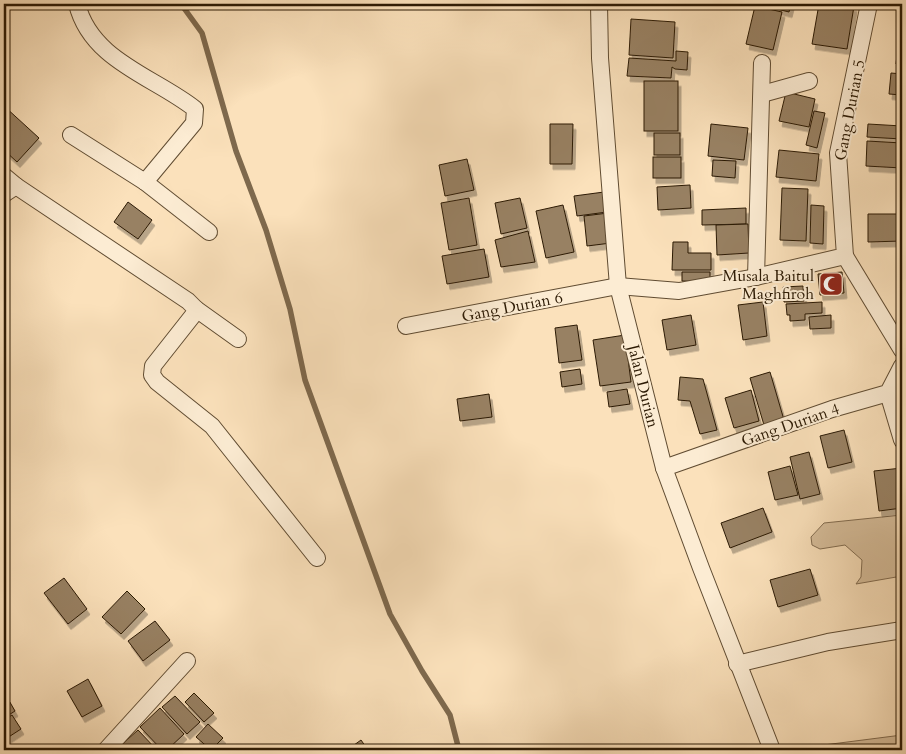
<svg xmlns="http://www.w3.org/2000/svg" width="906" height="754" font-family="Cardo,serif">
<defs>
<filter id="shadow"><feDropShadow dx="3" dy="5.5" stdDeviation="0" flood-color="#0004"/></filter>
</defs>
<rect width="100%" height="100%" fill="#fbe1bb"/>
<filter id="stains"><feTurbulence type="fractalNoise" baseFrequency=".004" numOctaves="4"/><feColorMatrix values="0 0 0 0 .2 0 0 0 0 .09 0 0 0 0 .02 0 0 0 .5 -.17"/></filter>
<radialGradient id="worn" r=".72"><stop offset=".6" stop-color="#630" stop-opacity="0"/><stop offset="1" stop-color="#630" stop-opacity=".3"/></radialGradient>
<g fill="#d8bf9c" stroke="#826c50">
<polygon points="902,515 902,576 856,584 861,577 862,560 845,545 820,549 812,545 811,537 824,523"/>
<polygon points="902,735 902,750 814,750 816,746"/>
</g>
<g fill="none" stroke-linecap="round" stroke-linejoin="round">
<polyline stroke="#7e694d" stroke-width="5.5" points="181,4 202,33 236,151 266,230 290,309 305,380 390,614 422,671 450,715 459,750"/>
</g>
<g fill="#988163" stroke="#2c1a04" filter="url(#shadow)">
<polygon points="757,4 791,4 789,12"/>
<polygon points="819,4 854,6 847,49 812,44"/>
<polygon points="755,6 782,12 773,50 746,44"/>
<polygon points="631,19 675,22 673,58 629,55"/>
<polygon points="899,36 902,36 902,64 896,64"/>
<polygon points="676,51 688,52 687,70 675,69 672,67 671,78 627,76 629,58 676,61"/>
<polygon points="891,73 902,74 902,95 889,94"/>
<rect x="644" y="81" width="34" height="50"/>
<polygon points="786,92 815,99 809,127 779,121"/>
<polygon points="4,106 39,138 17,162 4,150"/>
<polygon points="814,111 825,113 817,148 806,145"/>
<polygon points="550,124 573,124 572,164 550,164"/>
<polygon points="711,124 748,128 744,160 708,156"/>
<polygon points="868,124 902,126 902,139 867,137"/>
<rect x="654" y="133" width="26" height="22"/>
<polygon points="867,141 902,143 902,168 866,166"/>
<polygon points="779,150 819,154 816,181 776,177"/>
<rect x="653" y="157" width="28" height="21"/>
<polygon points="467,159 474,190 445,196 439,165"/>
<polygon points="713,160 736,161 735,178 712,176"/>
<polygon points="690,185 691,208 658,210 657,187"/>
<polygon points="782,188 808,189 806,241 780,240"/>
<polygon points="604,192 607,212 577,216 574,196"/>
<polygon points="469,198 477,245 449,250 441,203"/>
<polygon points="520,198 527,228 501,234 495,203"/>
<polygon points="128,202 152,220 138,239 114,222"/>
<polygon points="563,205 574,252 546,258 536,211"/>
<polygon points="811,205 824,206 823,244 810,243"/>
<polygon points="746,208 746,224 702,225 702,210"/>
<polygon points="608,213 611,243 587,246 584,216"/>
<polygon points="868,214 902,214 902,241 868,242"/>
<polygon points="748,224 749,253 717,255 716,225"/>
<polygon points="528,231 535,262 501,267 495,240"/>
<polygon points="673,242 688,242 688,253 711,253 711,270 672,270"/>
<polygon points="484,249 489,277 447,284 442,256"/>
<polygon points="682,272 710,272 710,282 682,281"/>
<polygon points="842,272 844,293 820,295 818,274"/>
<polygon points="803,286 804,301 784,302 783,287"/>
<polygon points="763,302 767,336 743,340 738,305"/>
<polygon points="822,302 822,313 805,314 805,320 790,321 790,315 787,315 786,304"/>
<polygon points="691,315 696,345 667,350 662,320"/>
<polygon points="831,315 831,328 810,329 809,317"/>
<polygon points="577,325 582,360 559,363 555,328"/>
<polygon points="625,335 631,382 600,386 593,340"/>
<polygon points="580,369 582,384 562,387 560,372"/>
<polygon points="770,372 784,420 764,425 750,378"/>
<polygon points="680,377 703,379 717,430 700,434 690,401 678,400"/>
<polygon points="627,389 630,404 609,407 607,392"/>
<polygon points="751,390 759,421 734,428 725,398"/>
<polygon points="489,394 492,417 460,421 457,399"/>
<polygon points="844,430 852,462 828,468 820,436"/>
<polygon points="809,452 820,494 800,499 790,457"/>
<polygon points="790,466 798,495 775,500 768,472"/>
<polygon points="902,468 902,508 879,511 874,471"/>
<polygon points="763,508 772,532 730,548 721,523"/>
<polygon points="810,569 818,595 778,607 770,580"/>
<polygon points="64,578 87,609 68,624 44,593"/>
<polygon points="127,591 145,609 121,634 102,617"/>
<polygon points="155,621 170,640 143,661 128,641"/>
<polygon points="88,679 102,706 82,717 67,691"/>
<polygon points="4,692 15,711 4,718"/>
<polygon points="194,693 214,713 204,722 185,702"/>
<polygon points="175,696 200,722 187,734 162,707"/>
<polygon points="160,708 184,734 167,750 162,750 140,727"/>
<polygon points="12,715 21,729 4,740 4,720"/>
<polygon points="208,724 223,738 211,750 196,737"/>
<polygon points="138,730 157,750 122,750 119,747"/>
<polygon points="361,740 368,750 352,750 350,748"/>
</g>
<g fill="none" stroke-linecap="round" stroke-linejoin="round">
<g stroke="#604c32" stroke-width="18">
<g id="street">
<polyline points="599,4 600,58 618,286 664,468 701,568 772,750"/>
<polyline points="762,94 809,81"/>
<path d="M71 135 145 182 194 123 195 109C155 77 91 61 77 4"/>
<polyline points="4,176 16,186 4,194"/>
<polyline points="145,182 209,232"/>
<polyline points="16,186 188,301 196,309 194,314 153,366 152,375 157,382 212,426 317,558"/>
<polyline points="845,256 902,350"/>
<polyline points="756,277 762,63"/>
<polyline points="196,309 238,339"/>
<polyline points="406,326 618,286 679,291 756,277 845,256 838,153 869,4"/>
<polyline points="888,393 902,440"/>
<polyline points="664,468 832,409 888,393 902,366"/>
<polyline points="737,664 828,642 902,630"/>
<polyline points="106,750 187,661"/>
</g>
</g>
<use href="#street" stroke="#fcecd3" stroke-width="16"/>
</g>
<defs>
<g id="mosque-square" transform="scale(1.25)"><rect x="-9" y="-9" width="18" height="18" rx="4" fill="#8f2418" stroke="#fcecd3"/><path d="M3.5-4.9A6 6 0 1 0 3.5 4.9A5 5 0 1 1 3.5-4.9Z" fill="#fff"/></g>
</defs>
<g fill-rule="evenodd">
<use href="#mosque-square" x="831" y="284"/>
</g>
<g text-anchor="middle" stroke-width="4" stroke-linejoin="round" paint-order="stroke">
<g font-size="16" fill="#2c1a04" stroke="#fcecd3">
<text transform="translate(849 110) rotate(-79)" y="6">Gang Durian 5</text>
<text transform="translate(512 306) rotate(-11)" y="6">Gang Durian 6</text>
<text transform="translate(644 386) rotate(76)" y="6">Jalan Durian</text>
<text transform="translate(790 424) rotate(-19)" y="6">Gang Durian 4</text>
</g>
<g font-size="16" fill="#2c1a04" stroke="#fcecd3" text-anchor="end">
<text x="814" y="281">Musala Baitul<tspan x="814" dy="18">Maghfiroh</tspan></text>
</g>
</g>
<rect width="906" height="754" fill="none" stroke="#fbe1bb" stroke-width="20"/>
<rect x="5" y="5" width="896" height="744" fill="none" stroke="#2c1a04" stroke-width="2.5"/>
<rect x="10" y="10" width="886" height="734" fill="none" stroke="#2c1a04"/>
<rect width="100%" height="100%" filter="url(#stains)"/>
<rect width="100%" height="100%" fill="url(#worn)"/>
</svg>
